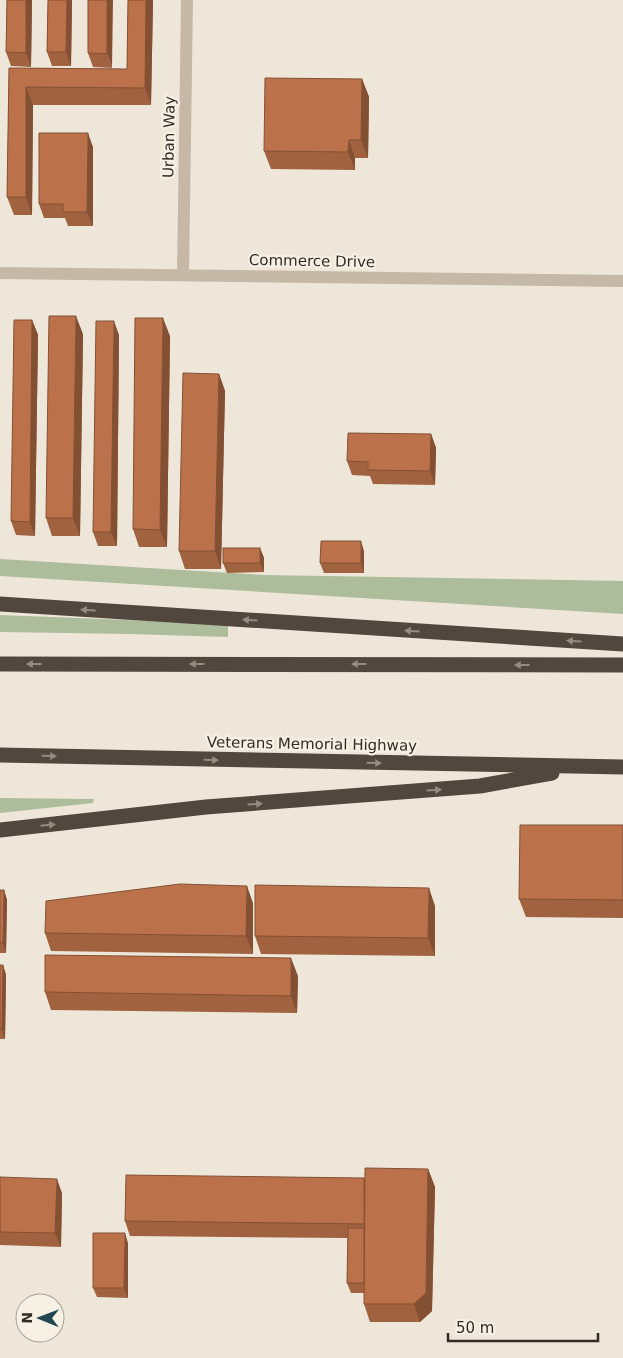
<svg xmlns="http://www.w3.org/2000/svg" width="623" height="1358" font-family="'DejaVu Sans',sans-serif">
<rect width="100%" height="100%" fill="#eee7d9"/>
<g fill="#adbc9b">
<polygon points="0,559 263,575 623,581 623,614 0,576"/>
<polygon points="0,615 129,620 228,625 228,637 131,634 0,632"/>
<polygon points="0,798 94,799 93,803 0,813"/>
</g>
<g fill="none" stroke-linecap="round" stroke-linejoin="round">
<polyline stroke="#c5b8a6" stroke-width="12" points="183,275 187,0"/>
<polyline stroke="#c5b8a6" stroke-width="12" points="0,273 623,281"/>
<g stroke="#52473e" stroke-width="15">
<polyline points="0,604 623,644"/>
<polyline points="0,664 623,665"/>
<polyline points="0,755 623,767"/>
<polyline points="0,830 206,807 480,786 552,773"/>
</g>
</g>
<g fill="#a16240">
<polygon points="7,0 32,0 31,67 11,66 6,52"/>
<polygon points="48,0 72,0 71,66 52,66 47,52"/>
<polygon points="88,0 112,68 93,67 88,53"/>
<polygon points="128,0 153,0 151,105 33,105 32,215 14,215 7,197 9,68 127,69"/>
<polygon points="362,79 369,97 368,158 355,158 355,170 271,169 264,151"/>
<polygon points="93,147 93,226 68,226 65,218 44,218 39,204"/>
<polygon points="32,320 38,335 35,536 16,535 11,521"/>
<polygon points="83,334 80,536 52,536 46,518"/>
<polygon points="119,335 117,546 98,546 93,532"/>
<polygon points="170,336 167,547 139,547 133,529"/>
<polygon points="219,374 225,391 221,569 185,569 179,551"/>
<polygon points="431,434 436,448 435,485 373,484 370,476 352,475 347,461"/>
<polygon points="260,548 264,558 264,572 227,573 223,563"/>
<polygon points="364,551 364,573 324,573 320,563"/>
<polygon points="623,825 623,918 526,917 519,899"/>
<polygon points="0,890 4,890 7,900 6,953 0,953"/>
<polygon points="253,903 253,954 51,951 45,933"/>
<polygon points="435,906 435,956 261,954 255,936"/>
<polygon points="0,965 3,965 6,975 5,1039 0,1039"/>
<polygon points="298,976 297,1013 51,1010 45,992"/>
<polygon points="428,1169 435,1187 432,1311 420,1322 370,1322 364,1304 364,1293 351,1293 347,1283 348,1238 130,1236 125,1221 364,1178"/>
<polygon points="0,1177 62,1193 61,1247 0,1245"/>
<polygon points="128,1243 128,1298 97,1297 93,1288"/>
</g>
<g fill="#835034">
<polygon points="26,0 32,0 31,67 26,53"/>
<polygon points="67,0 72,0 71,66 66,52"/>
<polygon points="107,0 113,0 112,68 107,54"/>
<polygon points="146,0 153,0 151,105 145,88"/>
<polygon points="362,79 369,97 368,158 361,140"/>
<polygon points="26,87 33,105 32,215 26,197"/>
<polygon points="88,133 93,147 93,226 87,212"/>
<polygon points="349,140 355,158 355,170 348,152"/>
<polygon points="76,316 83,334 80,536 73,518"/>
<polygon points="163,318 170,336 167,547 160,530"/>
<polygon points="32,320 38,335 35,536 30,522"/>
<polygon points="114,321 119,335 117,546 111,532"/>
<polygon points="219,374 225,391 221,569 215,551"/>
<polygon points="431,434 436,448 435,485 430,471"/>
<polygon points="361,541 364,551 364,573 361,563"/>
<polygon points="260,548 264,558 264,572 260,563"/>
<polygon points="247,886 253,903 253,954 246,936"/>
<polygon points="429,888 435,906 435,956 428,938"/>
<polygon points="4,890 7,900 6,953 3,943"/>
<polygon points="291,958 298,976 297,1013 291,996"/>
<polygon points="3,965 6,975 5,1039 2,1029"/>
<polygon points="428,1169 435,1187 432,1311 420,1322 414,1304"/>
<polygon points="57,1179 62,1193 61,1247 55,1233"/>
<polygon points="125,1233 128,1243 128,1298 124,1288"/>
</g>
<g fill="#bb724b" stroke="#835034">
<polygon points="7,0 26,0 26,53 6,52"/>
<polygon points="48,0 67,0 66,52 47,52"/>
<polygon points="88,0 107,0 107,54 88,53"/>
<polygon points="128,0 146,0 145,88 26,87 26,197 7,197 9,68 127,69"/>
<polygon points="265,78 362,79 361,140 349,140 348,152 264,151"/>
<polygon points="39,133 88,133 87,212 63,212 63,204 39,204"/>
<polygon points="49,316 76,316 73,518 46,518"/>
<polygon points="135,318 163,318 160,530 133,529"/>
<polygon points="14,320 32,320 30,522 11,521"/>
<polygon points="96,321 114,321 111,532 93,532"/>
<polygon points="183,373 219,374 215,551 179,551"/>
<polygon points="348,433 431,434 430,471 368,470 368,462 347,461"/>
<polygon points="321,541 361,541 361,563 320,563"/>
<rect x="223" y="548" width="37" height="15"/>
<polygon points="520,825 623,825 623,900 519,899"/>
<polygon points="180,884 247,886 246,936 45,933 46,901"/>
<polygon points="255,885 429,888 428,938 255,936"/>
<polygon points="0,890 4,890 3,943 0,943"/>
<polygon points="45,955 291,958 291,996 45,992"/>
<polygon points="0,965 3,965 2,1029 0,1029"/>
<polygon points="365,1168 428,1169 426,1293 414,1304 364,1304"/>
<polygon points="126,1175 364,1178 364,1224 125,1221"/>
<polygon points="0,1177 57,1179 55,1233 0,1232"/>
<polygon points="348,1228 364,1228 364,1283 347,1283"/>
<polygon points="93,1233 125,1233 124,1288 93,1288"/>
</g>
<defs><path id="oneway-solid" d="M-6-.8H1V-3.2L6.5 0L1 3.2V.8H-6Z" transform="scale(1.25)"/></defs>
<g fill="#948b81">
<use href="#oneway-solid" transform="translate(88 610) rotate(-176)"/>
<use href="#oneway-solid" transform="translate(250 620) rotate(-176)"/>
<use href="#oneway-solid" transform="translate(412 631) rotate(-176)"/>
<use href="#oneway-solid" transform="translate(574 641) rotate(-176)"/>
<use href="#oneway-solid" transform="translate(34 664) rotate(-180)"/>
<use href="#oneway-solid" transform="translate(197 664) rotate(-180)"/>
<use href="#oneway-solid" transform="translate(359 664) rotate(-180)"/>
<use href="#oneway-solid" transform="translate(522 665) rotate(-180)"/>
<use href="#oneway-solid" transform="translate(49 756) rotate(1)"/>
<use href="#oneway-solid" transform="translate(211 760) rotate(1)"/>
<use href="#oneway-solid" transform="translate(374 763) rotate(1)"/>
<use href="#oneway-solid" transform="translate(434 790) rotate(-4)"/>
<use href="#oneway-solid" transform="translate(255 804) rotate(-4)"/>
<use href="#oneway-solid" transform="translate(48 825) rotate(-6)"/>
</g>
<g text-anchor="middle" stroke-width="4.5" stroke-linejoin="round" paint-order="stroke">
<g font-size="15" fill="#322b26" stroke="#f7f0e5">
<text transform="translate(169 137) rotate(-89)" y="5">Urban Way</text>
<text transform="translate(312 261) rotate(1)" y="5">Commerce Drive</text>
<text transform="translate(312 744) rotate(1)" y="5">Veterans Memorial Highway</text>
</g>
</g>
<g transform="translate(40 1318) rotate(271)"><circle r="24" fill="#f7f0e5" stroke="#a8a199"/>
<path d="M0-4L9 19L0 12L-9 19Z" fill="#20474f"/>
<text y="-8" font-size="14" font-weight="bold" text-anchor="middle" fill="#322b26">N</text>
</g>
<path d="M448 1333v8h150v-8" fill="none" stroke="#322b26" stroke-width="2.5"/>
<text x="456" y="1333" font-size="15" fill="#322b26" stroke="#f7f0e5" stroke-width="4" paint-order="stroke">50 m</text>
</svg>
